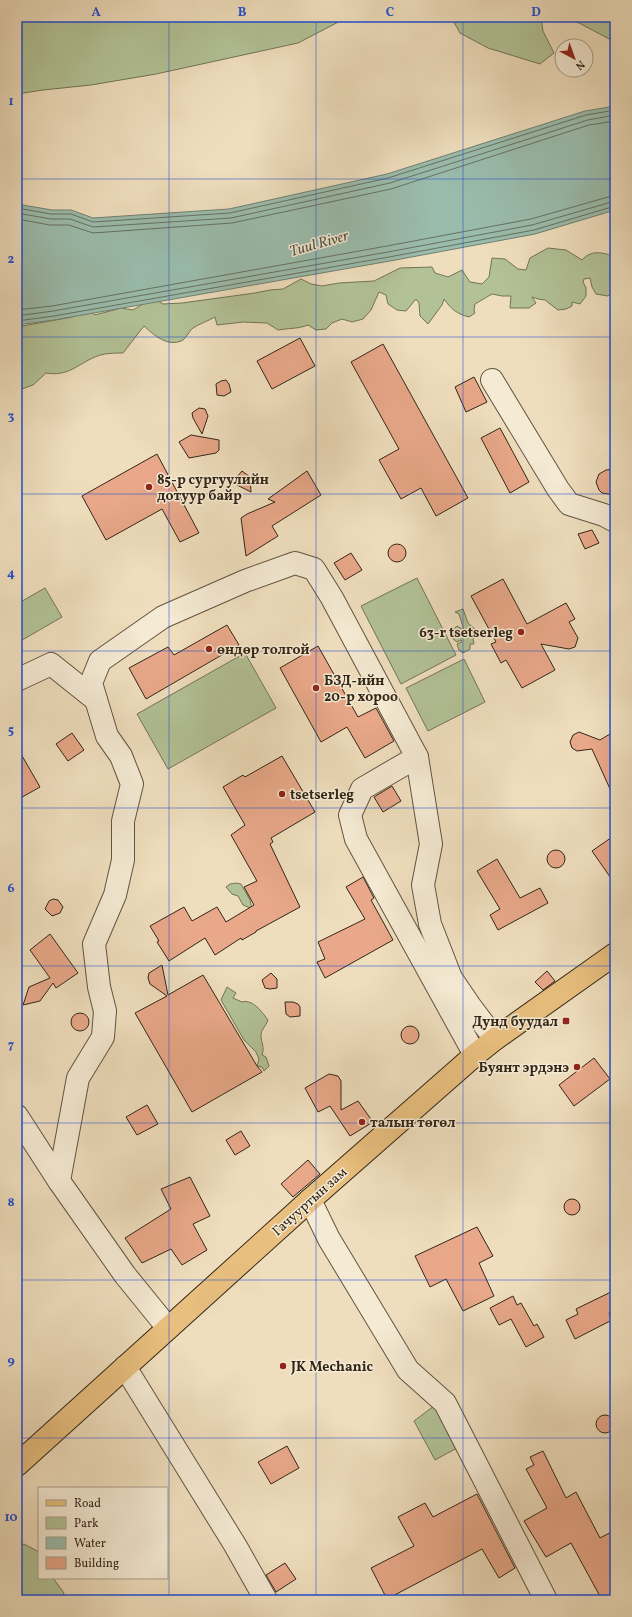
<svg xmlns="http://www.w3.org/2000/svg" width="632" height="1617" font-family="Vollkorn,serif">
<rect width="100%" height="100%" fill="#efdebd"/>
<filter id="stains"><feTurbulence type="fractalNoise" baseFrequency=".005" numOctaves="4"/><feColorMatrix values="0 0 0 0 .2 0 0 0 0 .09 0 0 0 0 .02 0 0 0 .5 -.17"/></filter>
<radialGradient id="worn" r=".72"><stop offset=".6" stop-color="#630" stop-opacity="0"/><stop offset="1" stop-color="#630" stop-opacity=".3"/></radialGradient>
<g fill="#b2c296" stroke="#727457">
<polygon points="17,17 348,17 298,43 156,74 91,85 43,90 17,94"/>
<polygon points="451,17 541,17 543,31 554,53 540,64 488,48 460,33"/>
<polygon points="559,17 615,17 615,42 579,23"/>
<path d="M548 248 566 250 582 260C591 250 601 252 613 256L615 290 608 296 596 294 592 287 590 278 584 279 583 282 586 288V296L580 304 572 302V306L566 309 558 310 545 300 538 299 532 297 536 303 529 308H510L511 296H502L492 294 475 304 474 310 475 313 469 317C457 314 451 309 444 299L442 305 428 324 420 316 419 303 416 299 406 311 397 310 388 304 386 295 379 292 371 310 363 319 352 322 342 319 332 323 326 329 316 330 308 325C298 329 289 328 278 330L267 323 243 322 217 325 215 317C208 321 199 324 193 328 189 331 187 337 183 340 168 348 154 335 144 326L123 353C114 353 104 353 95 357 78 364 68 377 46 373L33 385 22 389 17 385V327L72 317 78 313 88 309 95 315 121 308 133 310 153 298 163 304 182 303 255 293 270 290 283 289 301 279 311 284 322 286 339 283 374 281 400 268 432 267 435 273 448 277 462 270 470 282 482 284 489 277 492 258 505 259 518 269 526 270 530 258Z"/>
<polygon points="417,578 456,655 401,684 361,606"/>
<polygon points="45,588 62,617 17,643 17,604"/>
<polygon points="463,609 468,623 476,630 473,639 474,644 470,644 470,649 463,653 459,650 457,644 462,642 461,640 457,642 452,638 450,632 457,626 464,630 459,614 455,612"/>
<polygon points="245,653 276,708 168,769 137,714"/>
<polygon points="464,659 485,702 428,731 406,688"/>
<polygon points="236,883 241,884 250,900 252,909 243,905 238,896 232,894 226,887 230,884"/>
<path d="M227 987 236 993 233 998 242 1002C253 999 262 1012 268 1020 266 1026 261 1030 261 1035 261 1043 265 1047 262 1055L266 1057 269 1066 264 1071 262 1067 257 1066 259 1059 256 1052 244 1040 221 1000Z"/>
<polygon points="434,1406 438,1412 457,1448 435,1460 414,1421"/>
<polygon points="24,1544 39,1552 39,1578 53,1578 64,1593 61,1600 17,1600 17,1547"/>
</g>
<polygon fill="#9abcac" stroke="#718071" points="615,106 615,210 535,234 390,261 54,320 17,325 17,204 52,210 71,210 93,218 229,209 387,174 585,111"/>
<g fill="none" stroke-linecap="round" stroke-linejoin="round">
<g stroke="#667162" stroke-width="1">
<polyline points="17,208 51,214 71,214 93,222 230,213 388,178 586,115 615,110"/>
<polyline points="17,213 51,219 70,219 93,227 231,218 390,183 588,120 615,115"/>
<polyline points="17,219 50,225 69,225 93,233 232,223 391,189 589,125 615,121"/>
<polyline points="17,310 52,306 387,246 531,219 615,195"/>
<polyline points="17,316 53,311 388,252 532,225 615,201"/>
<polyline points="17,321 54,316 389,257 534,230 615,206"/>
</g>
</g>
<g fill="#e8a889" stroke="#332618">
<polygon points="300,338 315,366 272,389 257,361"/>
<polygon points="383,344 468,498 436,516 421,488 401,499 379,460 399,449 351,362"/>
<polygon points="474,377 487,402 466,412 455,387"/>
<polygon points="226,380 229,384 231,392 224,396 217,395 216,384 221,381"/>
<polygon points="199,408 205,409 208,416 202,434 193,418 192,413"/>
<polygon points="500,428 529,482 510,493 481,438"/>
<polygon points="191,435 219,440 219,450 216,453 189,458 179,442"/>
<polygon points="157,454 199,533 180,542 162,509 106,540 82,496"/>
<polygon points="615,469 615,495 602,493 599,490 596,482 599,474 606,470"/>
<polygon points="242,471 250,477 251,492 237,485 236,478"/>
<polygon points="307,471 321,495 272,526 278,536 246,556 241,518 247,514 275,502 268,499"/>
<polygon points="592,530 599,543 585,549 578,534"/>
<circle cx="397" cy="553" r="9"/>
<polygon points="351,553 362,570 345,580 334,563"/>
<polygon points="503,579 527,624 566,603 575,619 569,622 578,638 575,647 569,649 541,644 555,670 522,688 506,660 501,663 491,644 496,642 471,596"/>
<polygon points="227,625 239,645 146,699 129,668 168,647 174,655"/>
<polygon points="318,646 358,717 376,708 394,741 365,758 347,727 321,742 280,668"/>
<polygon points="615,731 615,800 592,749 577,751 572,748 570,742 573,735 579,732 600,740"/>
<polygon points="72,733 84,750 68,761 56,744"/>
<polygon points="17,747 40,787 17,800"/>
<polygon points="282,756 315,812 271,838 273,842 270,844 300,907 256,931 256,932 242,940 241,938 215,955 205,938 169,961 157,942 159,941 150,926 184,907 192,921 217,907 226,922 254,905 244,887 257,881 231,835 245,825 223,787 243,775 245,777"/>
<polygon points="392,786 401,801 383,812 374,797"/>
<polygon points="615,835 615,884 592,851"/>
<circle cx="556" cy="859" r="9"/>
<polygon points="497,859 520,898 540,888 548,903 498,930 490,915 500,909 477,871"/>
<polygon points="363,877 374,898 371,900 393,940 325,978 317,962 325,959 318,942 365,919 346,887"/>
<polygon points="53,899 58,900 63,907 60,913 52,916 45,909 49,901"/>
<polygon points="50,934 78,973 56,988 53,983 40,1001 23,1005 29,987 50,978 30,950"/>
<polygon points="162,965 168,995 203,975 257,1066 262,1072 192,1112 135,1013 167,996 150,984 148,978 149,973"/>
<polygon points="547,971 555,981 543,990 535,982"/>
<polygon points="271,973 277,979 277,988 270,989 265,988 262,980"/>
<polygon points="285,1002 293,1002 298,1004 300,1007 300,1016 290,1017 286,1014"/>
<circle cx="80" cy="1022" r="9"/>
<circle cx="410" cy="1035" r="9"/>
<polygon points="594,1058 610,1079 574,1106 559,1085"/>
<polygon points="329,1074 338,1076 341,1081 341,1110 358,1101 373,1122 350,1136 330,1106 318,1112 305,1088"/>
<polygon points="147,1105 158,1124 137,1135 126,1117"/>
<polygon points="241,1131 250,1146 235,1155 226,1140"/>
<polygon points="308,1160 320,1174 293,1197 281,1184"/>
<polygon points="190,1177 210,1216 193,1224 207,1250 182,1265 171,1249 142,1263 125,1238 171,1209 161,1189"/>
<circle cx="572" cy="1207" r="8"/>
<polygon points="477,1227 493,1256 479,1263 494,1296 463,1311 446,1279 430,1287 415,1256"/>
<polygon points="615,1290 615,1310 609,1313 612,1320 575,1339 566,1320 578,1314 576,1309"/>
<polygon points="513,1296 517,1305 521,1303 534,1326 537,1324 544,1337 526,1347 511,1319 499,1325 490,1308"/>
<circle cx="605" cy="1424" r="9"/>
<polygon points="287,1446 299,1468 271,1484 258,1462"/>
<polygon points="543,1451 566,1498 576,1492 600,1538 615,1530 615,1600 602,1600 571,1543 546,1557 524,1521 547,1508 526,1469 534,1465 530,1457"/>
<polygon points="477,1494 515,1568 499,1578 482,1549 387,1599 371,1568 414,1546 398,1517 425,1503 433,1517"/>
<polygon points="285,1563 296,1579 276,1592 266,1575"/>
</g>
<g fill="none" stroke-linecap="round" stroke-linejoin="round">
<g stroke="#625441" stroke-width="24">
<g id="minor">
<polyline points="492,380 558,489 569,504 604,515 615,521"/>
<polyline points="17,680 51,664 96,700"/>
<polyline points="417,757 362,789 350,815 356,839 475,1055"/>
<polyline points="17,1116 59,1181"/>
<polyline points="310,1200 329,1239 408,1370 445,1403 546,1600"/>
<polyline points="168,1328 125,1275 59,1181 78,1078 103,1037 105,1011 99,987 94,944 115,895 123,860 123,821 132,784 121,756 107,736 91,683 100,661 163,617 245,581 295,563 314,569 332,598 417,757 431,844 423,885 430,924 451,978 470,1006 495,1039"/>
<polyline points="125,1367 235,1545 266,1600"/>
</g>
</g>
<g stroke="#332618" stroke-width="24">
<polyline id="major" points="17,1465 310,1200 475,1055 495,1039 615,954"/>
</g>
<use href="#minor" stroke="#f5ead4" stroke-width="22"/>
<use href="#major" stroke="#e8bf7e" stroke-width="22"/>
</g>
<path fill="none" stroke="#1d4ed8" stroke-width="1" stroke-opacity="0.55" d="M169 17V1600M316 17V1600M463 17V1600M17 179H615M17 337H615M17 494H615M17 651H615M17 808H615M17 966H615M17 1123H615M17 1280H615M17 1438H615"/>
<g fill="#8f2418" stroke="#f5ead4" stroke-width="1.5">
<circle cx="149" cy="487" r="4"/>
<circle cx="521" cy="632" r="4"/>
<circle cx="209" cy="649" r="4"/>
<circle cx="316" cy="688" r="4"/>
<circle cx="282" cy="794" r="4"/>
<rect x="562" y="1017" width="8" height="8" rx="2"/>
<circle cx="577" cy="1067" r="4"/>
<circle cx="362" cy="1122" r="4"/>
<circle cx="283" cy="1366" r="4"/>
</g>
<g text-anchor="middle" stroke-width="3" stroke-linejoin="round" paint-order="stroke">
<g font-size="14" font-weight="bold" fill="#332618" stroke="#f5ead4" text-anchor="start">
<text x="157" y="484">85-р сургуулийн<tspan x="157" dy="16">дотуур байр</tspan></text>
<text x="513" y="637" text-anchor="end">63-r tsetserleg</text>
<text x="217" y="654">өндөр толгой</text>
<text x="324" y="685">БЗД-ийн<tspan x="324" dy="16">20-р хороо</tspan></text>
<text x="290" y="799">tsetserleg</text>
<text x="558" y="1026" text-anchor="end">Дунд буудал</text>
<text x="569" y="1072" text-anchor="end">Буянт эрдэнэ</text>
<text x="370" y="1127">талын төгөл</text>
<text x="291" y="1371">JK Mechanic</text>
</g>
<g font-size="14" fill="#332618" stroke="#f5ead4">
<text transform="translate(309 1201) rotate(-42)" y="5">Гачууртын зам</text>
</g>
<g font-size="15" font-style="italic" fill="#525344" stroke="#f5ead4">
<text transform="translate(319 243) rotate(-16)" y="5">Tuul River</text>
</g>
</g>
<rect width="632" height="1617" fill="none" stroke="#efdebd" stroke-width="44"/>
<rect x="38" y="1487" width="130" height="92" fill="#f5ead4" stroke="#a79c89"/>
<rect x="46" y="1500" width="20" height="6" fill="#e8bf7e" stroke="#a79c89"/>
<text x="74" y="1507" font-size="12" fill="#332618">Road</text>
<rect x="46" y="1517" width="20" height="12" fill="#b2c296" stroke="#a79c89"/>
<text x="74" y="1527" font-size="12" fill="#332618">Park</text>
<rect x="46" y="1537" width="20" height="12" fill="#9abcac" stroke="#a79c89"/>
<text x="74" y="1547" font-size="12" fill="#332618">Water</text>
<rect x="46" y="1557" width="20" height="12" fill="#e8a889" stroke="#a79c89"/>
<text x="74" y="1567" font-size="12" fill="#332618">Building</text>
<g transform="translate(574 58) rotate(139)"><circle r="19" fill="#f5ead4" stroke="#a79c89"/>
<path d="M0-3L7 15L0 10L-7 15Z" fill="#8f2418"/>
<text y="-6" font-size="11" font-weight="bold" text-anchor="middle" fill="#332618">N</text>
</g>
<rect x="22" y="22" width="588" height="1573" fill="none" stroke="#1d4ed8" stroke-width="1.5"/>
<g font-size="13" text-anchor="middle" font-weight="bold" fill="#1d4ed8">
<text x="96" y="16">A</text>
<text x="242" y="16">B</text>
<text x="390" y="16">C</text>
<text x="536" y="16">D</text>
<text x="11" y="105">1</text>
<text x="11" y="263">2</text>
<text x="11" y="420">3</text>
<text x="11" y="577">4</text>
<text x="11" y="734">5</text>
<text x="11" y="892">6</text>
<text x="11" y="1049">7</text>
<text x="11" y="1206">8</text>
<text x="11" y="1364">9</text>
<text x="11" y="1521">10</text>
</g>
<rect width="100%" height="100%" filter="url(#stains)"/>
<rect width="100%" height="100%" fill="url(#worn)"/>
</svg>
